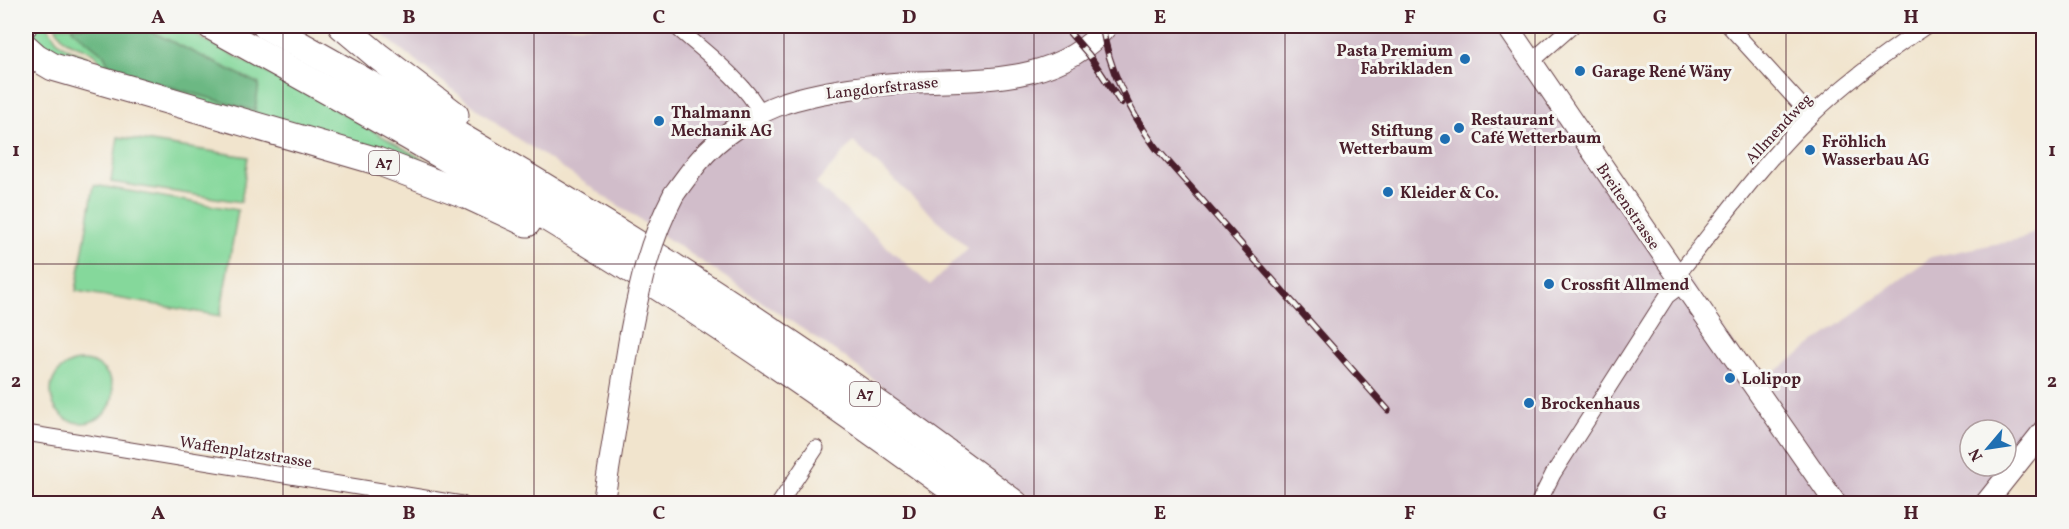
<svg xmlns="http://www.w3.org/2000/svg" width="2069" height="529" font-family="Vollkorn,serif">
<rect width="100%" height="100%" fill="#f6f6f2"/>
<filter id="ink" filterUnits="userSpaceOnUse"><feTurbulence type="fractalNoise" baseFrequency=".0167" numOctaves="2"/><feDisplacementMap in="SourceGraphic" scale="12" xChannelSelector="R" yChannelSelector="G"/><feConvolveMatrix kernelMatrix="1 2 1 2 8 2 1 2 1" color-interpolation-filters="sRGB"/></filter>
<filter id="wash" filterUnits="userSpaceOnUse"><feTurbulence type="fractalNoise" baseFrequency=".008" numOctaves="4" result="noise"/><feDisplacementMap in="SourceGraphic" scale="24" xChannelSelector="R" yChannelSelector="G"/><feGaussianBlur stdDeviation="1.35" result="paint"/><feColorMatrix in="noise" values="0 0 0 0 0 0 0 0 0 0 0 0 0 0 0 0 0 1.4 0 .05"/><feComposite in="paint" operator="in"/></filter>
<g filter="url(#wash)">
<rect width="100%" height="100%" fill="#f1e4cd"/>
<path fill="#d1bdca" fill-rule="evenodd" d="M371 26H1516L1760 383 1931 257 2024 238 2043 226V430L1985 503H1033L843 356 498 125ZM853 142 968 248 930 285 816 184ZM1970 430H2006V466H1970Z"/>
<g fill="#85d89b" stroke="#687c63" stroke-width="1.5">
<path d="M35 26H48C52 35 58 43 67 48 77 54 91 54 94 67L69 65 30 36Z"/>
<path d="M55 26H178L327 104 446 173 101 73C103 48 82 51 66 41 61 37 58 31 55 26Z"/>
<polygon points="118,137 248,157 241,202 111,182"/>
<polygon points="94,185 238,210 220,316 76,291"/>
<circle cx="82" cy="392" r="31"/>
</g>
<polygon fill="#6cb883" stroke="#5b6c57" stroke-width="1.5" points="73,26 140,26 259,84 255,111 111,70 104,55 72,29"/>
</g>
<g filter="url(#ink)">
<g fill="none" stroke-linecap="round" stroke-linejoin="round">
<g stroke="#633d43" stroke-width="17">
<g id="street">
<path d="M675 26C702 50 745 81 761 114"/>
<polyline points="1729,26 1811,116"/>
<polyline points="1531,62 1572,26"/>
<path d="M1675 274 1683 268C1724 217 1763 162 1811 116 1846 82 1886 53 1926 26"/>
<polyline points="26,433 462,504"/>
<polyline points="779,504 816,448"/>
<polyline points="1538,504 1553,474 1667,296 1683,284"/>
</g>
</g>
<g stroke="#633d43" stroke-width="23">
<g id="secondary">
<polyline points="1507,26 1683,284 1836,504"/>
<polyline points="26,27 26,26"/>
<path d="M674 194C682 183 690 172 698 162 719 136 753 114 784 103 821 91 861 86 900 83 972 78 1056 88 1107 26"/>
<polyline points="603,504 630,336"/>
<polyline points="1985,504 2044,430"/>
</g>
</g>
<g stroke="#633d43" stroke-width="29">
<g id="highway">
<path d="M211 26C342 98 473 171 600 250 728 329 851 415 972 504"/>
<path d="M266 26C527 171 777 323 1015 504"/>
<polyline points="342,26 379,57 455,115"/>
<polyline points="26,48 36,57 53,67 377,161 467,195 527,223"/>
</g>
</g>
<use href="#street" stroke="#fff" stroke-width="15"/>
<use href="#secondary" stroke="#fff" stroke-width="21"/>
<use href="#highway" stroke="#fff" stroke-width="27"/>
<g stroke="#4a1f2b" stroke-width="7">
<g id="rail">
<polyline points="1064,26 1089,55 1121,103"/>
<path d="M1102 26C1109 69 1130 112 1156 148L1388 410"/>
</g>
</g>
<use href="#rail" stroke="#f6f6f2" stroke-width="4.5" stroke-dasharray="14" stroke-linecap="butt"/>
<g stroke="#633d43" stroke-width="23" stroke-linecap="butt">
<path id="secondary-bridge" d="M630 336C640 283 649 242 674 194"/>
</g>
<use href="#secondary-bridge" stroke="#fff" stroke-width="21"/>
</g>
</g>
<path fill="none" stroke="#4a1f2b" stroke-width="1.5" stroke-opacity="0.55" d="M283 26V504M534 26V504M784 26V504M1034 26V504M1285 26V504M1535 26V504M1786 26V504M26 264H2044"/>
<g fill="#1f6fb2" stroke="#f6f6f2" stroke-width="2">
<circle cx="1465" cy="59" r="6"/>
<circle cx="1580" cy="71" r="6"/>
<circle cx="659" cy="121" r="6"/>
<circle cx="1459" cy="128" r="6"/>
<circle cx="1445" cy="139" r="6"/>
<circle cx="1810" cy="150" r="6"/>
<circle cx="1388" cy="192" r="6"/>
<circle cx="1549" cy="284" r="6"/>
<circle cx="1730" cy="378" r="6"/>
<circle cx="1529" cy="403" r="6"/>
</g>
<g text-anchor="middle" stroke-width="6" stroke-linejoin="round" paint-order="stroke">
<g fill="#f6f6f2" stroke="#7e6067" stroke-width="1.5">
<rect x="369" y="151" width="30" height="24" rx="4.5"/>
<rect x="850" y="382" width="30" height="24" rx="4.5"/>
</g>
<g font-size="15" font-weight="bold" fill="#4a1f2b">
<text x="384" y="168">A7</text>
<text x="865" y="399">A7</text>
</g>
<g font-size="16" font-weight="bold" fill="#4a1f2b" stroke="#f6f6f2" text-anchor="start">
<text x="1453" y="56" text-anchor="end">Pasta Premium<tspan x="1453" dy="18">Fabrikladen</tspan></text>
<text x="1592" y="77">Garage René Wäny</text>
<text x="671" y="118">Thalmann<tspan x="671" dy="18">Mechanik AG</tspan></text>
<text x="1471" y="125">Restaurant<tspan x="1471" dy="18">Café Wetterbaum</tspan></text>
<text x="1433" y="136" text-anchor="end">Stiftung<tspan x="1433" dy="18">Wetterbaum</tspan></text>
<text x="1822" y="147">Fröhlich<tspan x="1822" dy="18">Wasserbau AG</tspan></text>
<text x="1400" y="198">Kleider &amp; Co.</text>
<text x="1561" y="290">Crossfit Allmend</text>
<text x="1742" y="384">Lolipop</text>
<text x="1541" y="409">Brockenhaus</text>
</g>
<g font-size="16" fill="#4a1f2b" stroke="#f6f6f2">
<text transform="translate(882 87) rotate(-6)" y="6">Langdorfstrasse</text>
<text transform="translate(1778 128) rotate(-47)" y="6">Allmendweg</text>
<text transform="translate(1629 206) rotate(56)" y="6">Breitenstrasse</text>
<text transform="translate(246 451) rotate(9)" y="6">Waffenplatzstrasse</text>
</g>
</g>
<rect width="2069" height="529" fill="none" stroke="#f6f6f2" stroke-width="66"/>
<g transform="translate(1988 448) rotate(241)"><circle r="28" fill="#f6f6f2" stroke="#b1a0a2" stroke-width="1.5"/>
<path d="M0-4.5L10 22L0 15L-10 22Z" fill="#1f6fb2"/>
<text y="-9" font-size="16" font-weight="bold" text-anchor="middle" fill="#4a1f2b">N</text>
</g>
<rect x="33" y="33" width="2003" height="463" fill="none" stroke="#4a1f2b" stroke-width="2"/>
<g font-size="20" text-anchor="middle" font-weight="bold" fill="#4a1f2b">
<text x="158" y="23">A</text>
<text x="409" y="23">B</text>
<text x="659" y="23">C</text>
<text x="909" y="23">D</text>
<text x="1160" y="23">E</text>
<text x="1410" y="23">F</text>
<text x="1660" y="23">G</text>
<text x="1911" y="23">H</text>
<text x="16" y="156">1</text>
<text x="2052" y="156">1</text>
<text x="16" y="387">2</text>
<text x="2052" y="387">2</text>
<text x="158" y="519">A</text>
<text x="409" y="519">B</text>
<text x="659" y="519">C</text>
<text x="909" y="519">D</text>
<text x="1160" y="519">E</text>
<text x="1410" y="519">F</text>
<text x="1660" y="519">G</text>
<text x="1911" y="519">H</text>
</g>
</svg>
